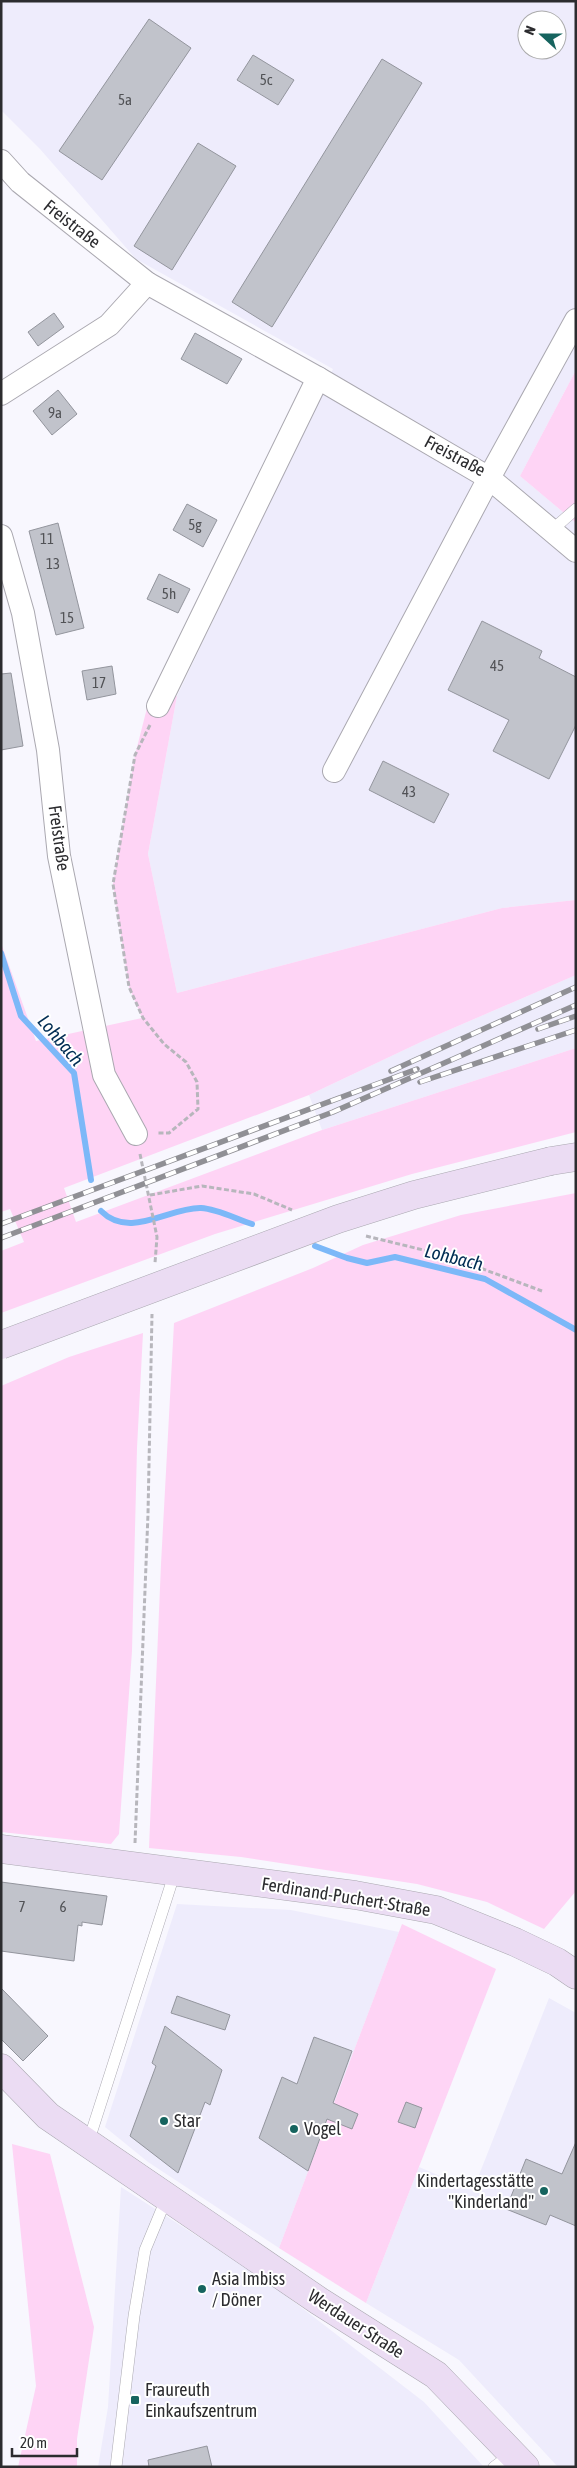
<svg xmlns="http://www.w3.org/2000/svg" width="577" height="2468" font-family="'Asap Condensed',sans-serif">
<rect width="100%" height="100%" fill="#f8f7fe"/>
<g fill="#eeecfc" fill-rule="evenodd">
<path d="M1 1H576V370L520 476 576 523V900L502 908 177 993 148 854 177 696 333 369 136 259 40 149 1 110ZM527 20H557V50H527Z"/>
<polygon points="576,975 576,1048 322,1130 309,1095 421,1042"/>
<polygon points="177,1904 291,1910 399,1932 279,2248 148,2162 105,2127"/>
<polygon points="549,1998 576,2013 576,2467 558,2467 459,2360 366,2303 419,2167 473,2190"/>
<polygon points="121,2187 267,2281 424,2402 484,2467 98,2467 108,2407"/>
</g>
<g fill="#fed4f5">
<polygon points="576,370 576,523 520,476"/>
<polygon points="177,696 148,854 177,993 502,908 576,900 576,975 421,1042 309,1095 64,1188 76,1222 322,1130 576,1048 576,1132 412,1174 277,1215 215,1234 1,1313 1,1251 24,1242 10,1209 1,1212 1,943 36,1041 142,1018 129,987 113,884 135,755 147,708"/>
<polygon points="576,1193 576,1891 544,1929 487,1902 417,1884 241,1857 149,1848 161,1564 174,1323 313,1268 363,1245 461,1215"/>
<polygon points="143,1333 137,1448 132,1651 119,1834 111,1844 1,1832 1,1386 69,1357"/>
<polygon points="402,1924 496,1969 366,2303 279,2248"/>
<polygon points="12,2144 50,2154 94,2327 77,2439 77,2467 18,2467 36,2386"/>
</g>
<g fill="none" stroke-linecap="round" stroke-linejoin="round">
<g stroke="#7cb8f8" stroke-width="6">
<polyline points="1,953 21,1016 74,1073 91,1180"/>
<path d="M101 1211C130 1240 169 1207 201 1208 218 1209 236 1219 252 1224"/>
<polyline points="315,1246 347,1258 367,1263 395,1257 485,1279 576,1330"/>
</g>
</g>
<g fill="#c1c3cb" stroke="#93959d">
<polygon points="149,19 191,48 102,180 59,151"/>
<polygon points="253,55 294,80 278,105 237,80"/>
<polygon points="382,59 422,83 272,327 232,302"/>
<polygon points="198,143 236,166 172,270 134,246"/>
<polygon points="54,313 64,327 38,346 28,332"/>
<polygon points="195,333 242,359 227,384 181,359"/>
<polygon points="58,390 77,414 52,435 33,411"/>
<polygon points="187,504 217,520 203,547 173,530"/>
<polygon points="58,523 84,628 56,635 29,531"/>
<polygon points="159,574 190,589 178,613 147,599"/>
<polygon points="482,621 542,651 539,658 576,677 576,725 549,779 493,751 509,720 448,690"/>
<polygon points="112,666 116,694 87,700 82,671"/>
<polygon points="11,673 23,746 1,750 1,674"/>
<polygon points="383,761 449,794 434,823 369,790"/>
<polygon points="1,1882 107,1896 102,1925 82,1922 82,1926 78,1925 74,1961 1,1951"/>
<polygon points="1,1988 48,2036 23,2061 1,2039"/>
<polygon points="177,1996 230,2015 225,2030 171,2013"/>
<polygon points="165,2026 222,2070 210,2105 205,2102 178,2173 130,2136 156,2066 152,2063"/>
<polygon points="314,2037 352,2051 333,2103 358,2114 352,2129 327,2119 308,2171 259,2138 282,2077 297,2084"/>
<polygon points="406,2102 422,2108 415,2128 398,2122"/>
<polygon points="576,2142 576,2226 550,2215 546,2225 506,2209 526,2159 562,2174"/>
<polygon points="207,2446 212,2467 149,2467 148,2460"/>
</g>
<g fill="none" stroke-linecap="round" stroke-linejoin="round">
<g stroke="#aaa8b0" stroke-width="12">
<g id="lane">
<polyline points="552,530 576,509"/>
<polyline points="88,2143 175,1872"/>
<polyline points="116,2467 134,2316 145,2250 167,2197"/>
<polyline points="494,2467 513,2453"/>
</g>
</g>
<g stroke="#aaa8b0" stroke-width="24">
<g id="street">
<polyline points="1,161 20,182 147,283 318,378 489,478 576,320"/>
<polyline points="1,394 109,325 147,283"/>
<polyline points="1,536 23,613 48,750 59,856 104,1075 136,1134"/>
<polyline points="158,706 318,378"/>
<polyline points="334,771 489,478 576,551"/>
</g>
</g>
<g stroke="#aaa8b0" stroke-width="29">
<g id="secondary">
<polyline points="551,1161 576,1157"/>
<polyline points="1,1849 355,1895 436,1910 515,1942 557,1962 576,1975"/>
<polyline points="1,2068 48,2116 319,2301 436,2375 525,2467"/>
</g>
</g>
<g stroke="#b7b6bc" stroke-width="3" stroke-dasharray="5 2.5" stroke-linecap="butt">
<polyline points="150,725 135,755 113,884 129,987 143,1018 164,1044 186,1062 197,1082 198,1109 169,1133 157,1133"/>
<polyline points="140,1154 157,1237 155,1263"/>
<polyline points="150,1195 202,1186 254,1194 292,1210"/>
<polyline points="366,1236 448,1256 542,1291"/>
<polyline points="135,1843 148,1514 152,1314"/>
</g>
<use href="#lane" stroke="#fff" stroke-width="11"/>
<use href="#street" stroke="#fff" stroke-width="22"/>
<use href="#secondary" stroke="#ebdcf3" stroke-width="28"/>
<g stroke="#909095" stroke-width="5.5">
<g id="rail">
<polyline points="538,1029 576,1016"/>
<polyline points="391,1071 576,987"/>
<polyline points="420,1082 576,1030"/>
<polyline points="1,1224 417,1069"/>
<polyline points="1,1238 333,1112 576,1005"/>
</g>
</g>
<use href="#rail" stroke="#fff" stroke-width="4" stroke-dasharray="11" stroke-linecap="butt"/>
<g stroke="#aaa8b0" stroke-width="29" stroke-linecap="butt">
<polyline id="secondary-bridge" points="1,1345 338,1219 414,1195 551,1161"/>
</g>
<use href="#secondary-bridge" stroke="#ebdcf3" stroke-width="28"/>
</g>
<g fill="#16645f" stroke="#fff" stroke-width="2">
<circle cx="164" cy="2121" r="5"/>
<circle cx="294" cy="2129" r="5"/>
<circle cx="544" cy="2191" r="5"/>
<circle cx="202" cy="2289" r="5"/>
<rect x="130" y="2395" width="10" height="10" rx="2.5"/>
</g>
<g text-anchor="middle" stroke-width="4" stroke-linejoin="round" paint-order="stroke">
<g font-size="15" fill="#515256">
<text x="266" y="85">5c</text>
<text x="125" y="105">5a</text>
<text x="55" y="418">9a</text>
<text x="195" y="530">5g</text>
<text x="47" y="544">11</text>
<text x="53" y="569">13</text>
<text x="169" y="599">5h</text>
<text x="67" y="623">15</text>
<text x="497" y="671">45</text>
<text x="99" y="688">17</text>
<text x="409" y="797">43</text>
<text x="22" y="1912">7</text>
<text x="63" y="1912">6</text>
</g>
<g font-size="18" fill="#2c2c2f" stroke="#fff">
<text transform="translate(72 224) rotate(38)" y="6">Freistraße</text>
<text transform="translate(455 456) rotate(28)" y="6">Freistraße</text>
<text transform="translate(59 838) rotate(82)" y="6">Freistraße</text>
<text transform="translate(346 1897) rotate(9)" y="6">Ferdinand-Puchert-Straße</text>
<text transform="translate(356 2324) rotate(33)" y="6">Werdauer Straße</text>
</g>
<g font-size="18" fill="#2c2c2f" stroke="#fff" text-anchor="start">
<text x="174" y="2127">Star</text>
<text x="304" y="2135">Vogel</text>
<text x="534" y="2187" text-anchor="end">Kindertagesstätte<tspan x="534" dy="21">"Kinderland"</tspan></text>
<text x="212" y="2285">Asia Imbiss<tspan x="212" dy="21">/ Döner</tspan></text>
<text x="145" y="2396">Fraureuth<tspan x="145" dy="21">Einkaufszentrum</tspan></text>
</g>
<g font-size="19" font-style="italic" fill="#002c53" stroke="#fff">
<text transform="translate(61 1040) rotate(50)" y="7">Lohbach</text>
<text transform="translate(454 1257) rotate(14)" y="7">Lohbach</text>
</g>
</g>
<rect width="577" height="2468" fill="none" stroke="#2c2c2f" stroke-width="5"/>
<g transform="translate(542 35) rotate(291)"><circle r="24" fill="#ffffff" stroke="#ababac"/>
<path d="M0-4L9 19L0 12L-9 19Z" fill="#16645f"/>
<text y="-8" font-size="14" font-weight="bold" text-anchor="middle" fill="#2c2c2f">N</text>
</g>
<path d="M12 2448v8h65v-8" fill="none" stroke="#2c2c2f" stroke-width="2.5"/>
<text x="20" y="2448" font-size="15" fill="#2c2c2f" stroke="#ffffff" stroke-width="4" paint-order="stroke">20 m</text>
</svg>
